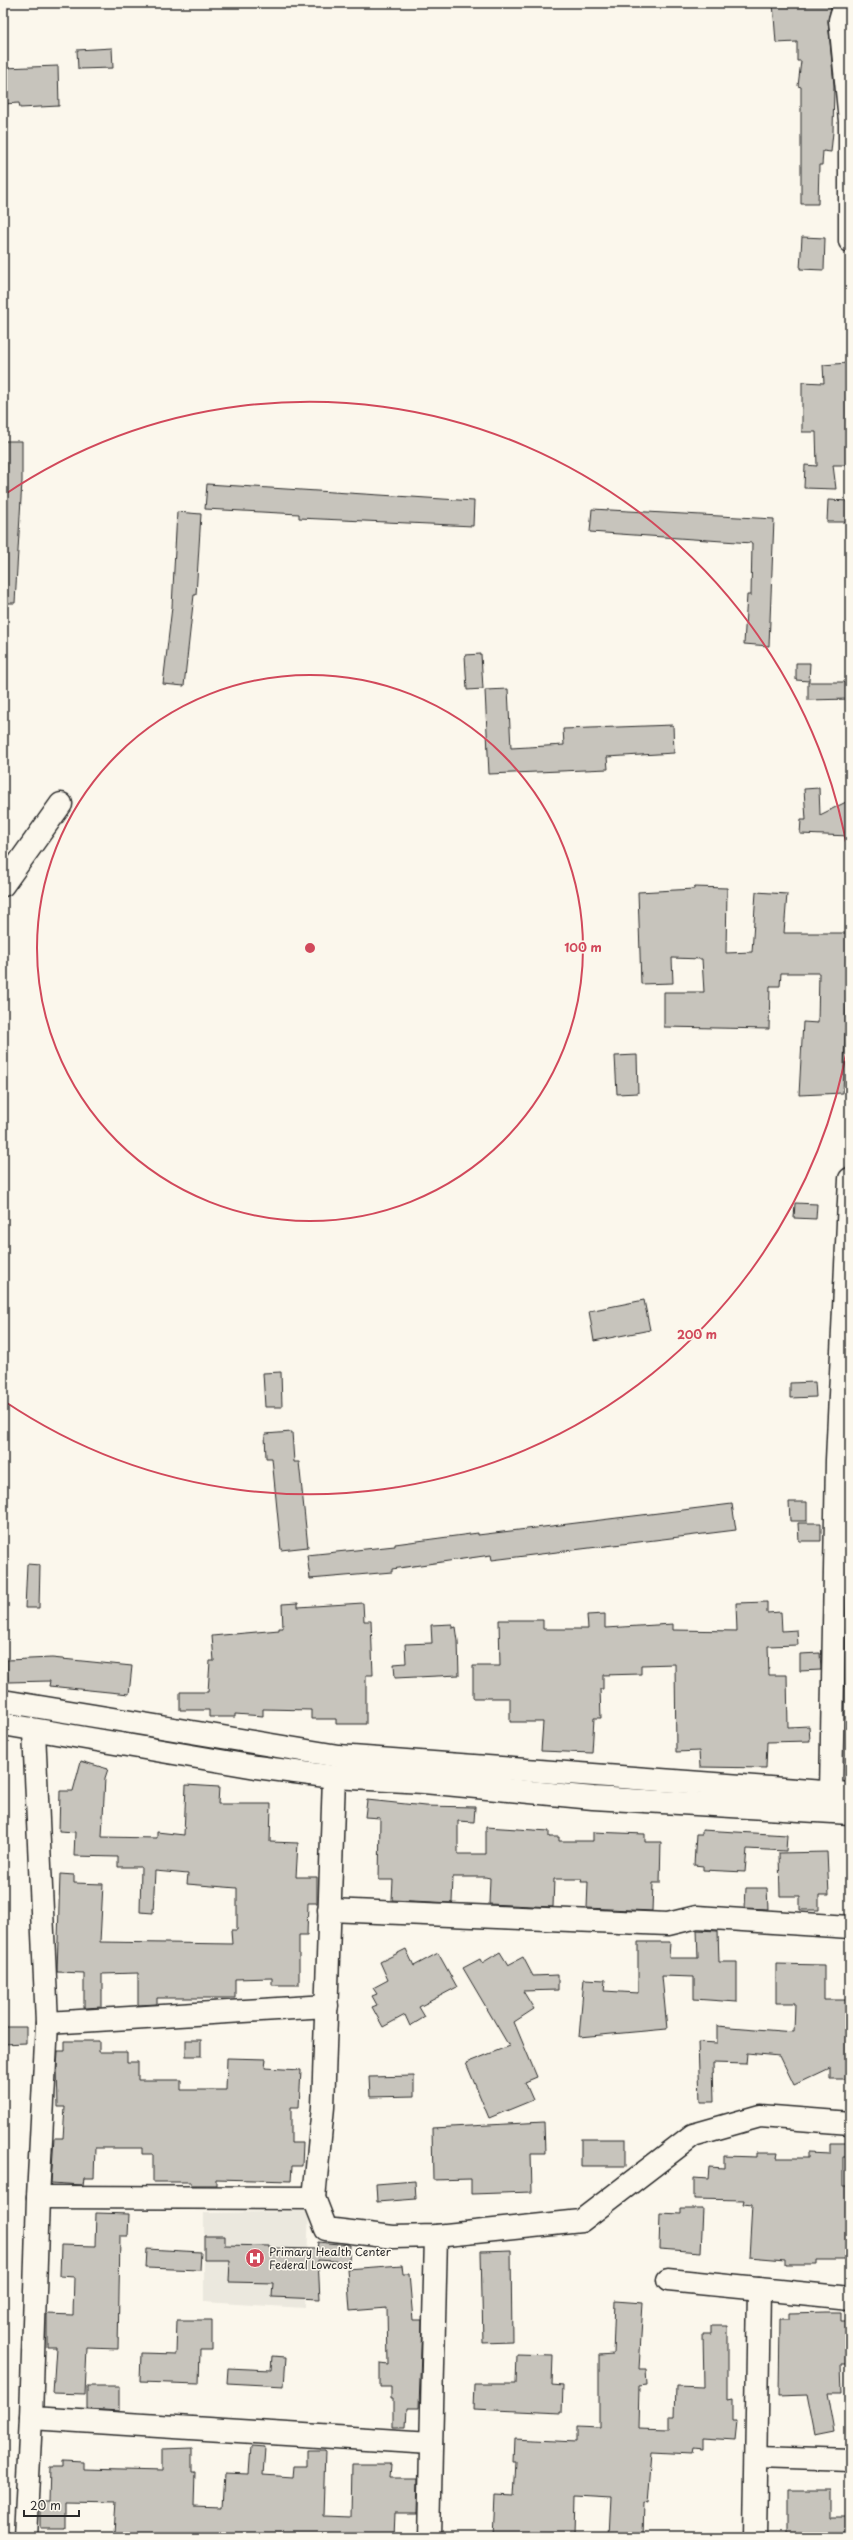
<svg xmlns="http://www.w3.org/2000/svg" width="853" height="2540" font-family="'Playpen Sans',sans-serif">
<rect width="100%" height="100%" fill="#fbf7ec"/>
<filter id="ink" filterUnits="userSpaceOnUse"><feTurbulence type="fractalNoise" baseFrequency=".025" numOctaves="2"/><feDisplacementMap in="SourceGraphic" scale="8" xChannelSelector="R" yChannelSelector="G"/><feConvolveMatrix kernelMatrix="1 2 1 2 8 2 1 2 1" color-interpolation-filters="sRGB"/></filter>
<g filter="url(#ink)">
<polygon fill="#ebe8de" points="309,2211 305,2308 204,2302 204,2213"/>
<g fill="#c7c4bc" stroke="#2b2b2b">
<polygon points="773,3 832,3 828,21 834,85 833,132 831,152 823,151 822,165 819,165 818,204 801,204 801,87 798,86 801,61 797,61 797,42 776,43"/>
<polygon points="112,48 113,68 78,69 77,50"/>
<polygon points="58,66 59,106 20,108 19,103 3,104 3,68"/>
<polygon points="802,237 825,238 824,270 800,269"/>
<polygon points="847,363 850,465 833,465 836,489 804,488 805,465 817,466 816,432 802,432 802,382 824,383 823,365"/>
<polygon points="3,441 22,441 22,481 15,603 3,603"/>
<polygon points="207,484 474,501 473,526 299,518 299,514 205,509"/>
<polygon points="828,500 850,501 850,522 827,522"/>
<polygon points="592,509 774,519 769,646 744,644 747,595 751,595 752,543 590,532"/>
<polygon points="177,512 201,514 196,595 194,595 184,686 163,684 172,607"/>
<polygon points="481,654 483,689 467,690 465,655"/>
<polygon points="796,663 810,663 809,681 796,680"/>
<polygon points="808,682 850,682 850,699 808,700"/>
<polygon points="508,689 511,748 564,745 563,729 673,725 674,753 607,757 608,769 489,774 485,690"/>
<polygon points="819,788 820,815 850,800 850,836 800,834 801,820 806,820 804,789"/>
<polygon points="694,887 727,888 726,953 752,952 756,892 787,894 784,933 849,933 843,1093 799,1095 803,1022 818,1023 819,973 781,973 780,986 770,986 769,1029 664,1027 664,992 704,992 702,959 672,958 673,983 641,984 638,892 694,889"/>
<polygon points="637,1055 638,1093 617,1094 615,1056"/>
<polygon points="795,1203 817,1204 816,1219 794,1218"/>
<polygon points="644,1300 650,1330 594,1341 589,1311"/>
<polygon points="281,1372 282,1407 265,1407 263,1373"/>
<polygon points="815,1382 816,1397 790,1398 790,1383"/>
<polygon points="292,1432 294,1462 299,1462 308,1547 281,1550 272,1458 266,1458 265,1434"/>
<polygon points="789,1502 807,1502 807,1521 790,1521"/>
<polygon points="732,1504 736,1530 492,1560 491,1555 392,1569 392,1572 310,1579 307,1555 395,1546 395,1544 478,1533 478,1535"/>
<polygon points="798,1523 821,1523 821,1541 799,1541"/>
<polygon points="27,1564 40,1565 39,1608 25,1608"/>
<polygon points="767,1602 767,1613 781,1612 782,1631 797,1630 798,1645 768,1646 769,1675 787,1675 788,1727 809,1726 810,1741 767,1742 766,1768 700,1767 699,1751 676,1752 675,1664 641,1665 641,1674 603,1675 603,1689 600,1689 601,1718 594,1718 592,1753 541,1751 543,1722 510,1722 510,1698 473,1698 473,1666 500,1666 499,1620 543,1620 543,1629 588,1629 587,1615 605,1614 605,1628 673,1624 673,1630 737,1631 736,1603"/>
<polygon points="298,1603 298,1607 363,1603 364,1621 371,1621 373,1675 366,1675 366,1724 336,1724 336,1719 311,1719 311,1710 263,1709 263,1716 235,1714 235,1717 209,1717 209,1710 180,1710 180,1692 208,1692 210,1661 214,1661 212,1636 279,1630 279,1628 283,1628 282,1604"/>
<polygon points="452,1624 452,1628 456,1627 458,1641 459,1675 395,1678 394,1664 406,1663 405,1644 432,1643 431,1625"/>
<polygon points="820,1653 821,1670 800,1671 800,1654"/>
<polygon points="52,1658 132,1666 129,1694 49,1686 50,1681 8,1682 7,1660"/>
<polygon points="81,1761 108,1769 105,1778 102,1837 157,1838 157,1832 184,1835 186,1785 219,1787 218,1804 271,1804 270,1842 298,1843 296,1877 317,1877 317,1903 308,1903 307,1935 299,1935 299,1985 272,1985 272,1978 235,1979 235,1998 157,1998 157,2004 138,2005 138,1973 102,1974 102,2007 84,2008 84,1973 57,1972 60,1874 74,1875 74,1883 103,1884 100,1942 232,1944 231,1930 237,1930 237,1888 187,1884 188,1874 155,1871 153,1913 140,1912 141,1867 118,1867 118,1857 74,1856 75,1832 59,1831 60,1791 73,1791"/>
<polygon points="367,1800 425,1806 475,1807 474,1822 458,1821 458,1854 486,1854 486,1827 549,1831 549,1837 559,1837 559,1841 593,1841 593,1832 645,1834 645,1842 661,1842 660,1883 653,1883 652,1911 587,1908 588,1882 581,1882 582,1879 554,1879 553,1907 489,1904 490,1878 485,1877 453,1877 452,1903 392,1900 393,1880 379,1880 380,1818 365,1817"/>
<polygon points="702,1830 787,1835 786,1851 747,1849 745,1872 703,1870 703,1866 694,1865 696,1834 702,1834"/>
<polygon points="827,1852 829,1895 819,1895 819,1910 800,1910 800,1896 780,1896 779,1853"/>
<polygon points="746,1888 767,1888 768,1909 745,1908"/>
<polygon points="697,1930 718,1931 719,1962 737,1962 737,2002 694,1999 694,1977 662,1976 667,2029 579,2037 584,1979 605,1980 604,1991 638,1993 638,1942 670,1942 669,1958 698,1958"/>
<polygon points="406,1949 414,1966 438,1953 457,1987 419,2007 425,2017 410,2026 405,2015 383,2027 372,2007 377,2005 372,1996 377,1994 373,1988 388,1980 380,1962"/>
<polygon points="500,1952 508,1965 523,1957 533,1976 558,1975 558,1990 523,1991 534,2009 514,2022 537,2077 525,2082 533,2100 489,2118 466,2063 509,2046 463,1968 480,1959 482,1963"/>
<polygon points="776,1964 824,1965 824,2000 850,2000 850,2079 830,2079 830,2068 794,2085 780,2056 747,2053 746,2064 713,2063 714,2102 700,2102 698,2042 717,2043 717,2026 794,2032 795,2003 776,2003"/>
<polygon points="3,2027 26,2027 26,2043 3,2044"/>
<rect x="186" y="2040" width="15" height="16"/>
<polygon points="65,2041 99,2041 99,2052 127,2052 127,2062 138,2062 138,2080 181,2080 181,2090 226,2090 227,2058 266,2059 265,2068 301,2070 299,2107 291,2107 291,2143 303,2143 302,2166 292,2166 291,2181 216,2179 216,2185 191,2185 191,2182 153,2182 153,2154 142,2154 142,2148 95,2148 94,2178 84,2178 83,2185 51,2183 54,2138 63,2138 65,2107 58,2107 57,2067 58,2051 65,2051"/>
<polygon points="414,2076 414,2096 370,2097 369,2077"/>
<polygon points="544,2122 545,2153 531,2153 532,2192 471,2194 471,2179 433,2180 432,2128"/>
<rect x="581" y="2139" width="45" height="27"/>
<polygon points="830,2143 850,2143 850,2157 843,2157 843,2187 850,2187 850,2232 847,2232 847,2260 817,2260 817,2265 785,2265 785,2260 749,2257 752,2205 743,2204 744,2200 694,2199 694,2178 708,2179 709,2167 724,2168 724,2156 756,2157 756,2153 778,2153 777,2158 808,2158 808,2153 830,2154"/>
<polygon points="415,2181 416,2199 377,2202 376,2184"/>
<polygon points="681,2209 703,2209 701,2252 659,2249 660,2213 681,2214"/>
<polygon points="96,2213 129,2214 128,2236 120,2236 118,2349 87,2348 85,2394 53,2393 56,2347 47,2347 47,2314 73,2315 74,2277 60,2276 61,2245 95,2246"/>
<polygon points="204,2236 225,2236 225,2245 269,2246 269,2248 317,2249 318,2242 350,2245 349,2262 318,2260 320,2299 272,2297 273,2283 229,2282 230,2260 204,2260"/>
<polygon points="147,2249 201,2252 200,2270 146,2268"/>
<polygon points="511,2250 512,2342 483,2343 481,2251"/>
<polygon points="402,2265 403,2274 409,2274 413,2320 422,2320 419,2408 407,2408 406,2427 393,2427 393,2399 391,2399 391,2387 380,2387 380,2364 388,2365 387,2308 350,2311 347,2269"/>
<polygon points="615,2301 643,2303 639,2369 646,2369 647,2385 639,2386 638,2428 669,2429 669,2417 675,2417 676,2386 704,2387 703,2334 711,2334 711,2326 728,2326 728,2399 733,2398 733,2421 737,2421 735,2440 702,2438 702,2450 693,2449 692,2454 652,2452 648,2503 644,2502 643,2537 609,2537 611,2496 575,2494 574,2537 493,2537 495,2495 514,2496 516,2462 513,2462 514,2439 576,2442 576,2427 599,2428 599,2355 613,2354"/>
<polygon points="825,2312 841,2312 841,2321 847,2321 847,2364 841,2364 842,2393 828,2393 835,2432 815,2436 807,2395 779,2396 780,2319 790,2319 790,2313"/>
<polygon points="177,2320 212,2320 212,2350 200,2350 199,2384 140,2382 141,2353 176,2354"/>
<polygon points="517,2354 553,2355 552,2385 563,2386 562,2413 473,2409 474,2384 516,2384"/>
<polygon points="272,2356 286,2357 284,2386 227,2383 228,2368 271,2370"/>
<polygon points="87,2386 119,2386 119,2411 87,2409"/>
<polygon points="251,2446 265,2447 263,2475 293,2477 294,2466 307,2466 307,2450 325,2450 323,2516 351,2517 352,2464 390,2464 389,2478 418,2478 417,2513 395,2513 394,2537 171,2537 114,2533 116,2502 65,2501 65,2528 40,2528 40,2502 49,2502 50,2467 62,2467 62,2461 84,2462 84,2469 162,2471 162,2449 192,2448 192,2472 195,2472 194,2507 222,2508 224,2473 249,2474"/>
<polygon points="787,2490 831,2490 831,2517 850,2517 850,2536 787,2535"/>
</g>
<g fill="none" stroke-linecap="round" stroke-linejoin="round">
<g stroke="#2b2b2b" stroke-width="25">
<g id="minor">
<polyline points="845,3 840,20 850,121 850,241"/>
<polyline points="3,885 61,804"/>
<polyline points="334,1777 323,2107 314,2198 326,2229 393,2237 436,2236 581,2221 693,2135 760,2116 850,2123"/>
<polyline points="831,1792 837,1460 850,1179"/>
<polyline points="329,1910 668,1924 697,1917 850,1927"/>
<polyline points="47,2023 327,2006"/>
<polyline points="38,2197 314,2198"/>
<polyline points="668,2280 850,2298"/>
<polyline points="31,2418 431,2443"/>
<polyline points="758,2457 850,2460"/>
<polyline points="25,2537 31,2418 38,2197 47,2023 34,1731"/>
<polyline points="429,2537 436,2236"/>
<polyline points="755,2537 759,2289"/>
</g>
</g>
<g stroke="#2b2b2b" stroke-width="25">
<g id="tertiary">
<polyline points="3,1701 338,1756 850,1794"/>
<polyline points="3,1724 256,1767 334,1777 424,1782 593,1798 850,1813"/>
</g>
</g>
<use href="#minor" stroke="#fbf7ec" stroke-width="22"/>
<use href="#tertiary" stroke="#fbf7ec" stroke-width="22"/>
</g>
</g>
<g fill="none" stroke="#d1495b" stroke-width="2">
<circle cx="310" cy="948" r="273"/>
<path d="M849 1038A547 547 0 0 1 4 1401M4 495A547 547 0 0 1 849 858"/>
</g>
<defs>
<g id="hospital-disc" transform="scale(1)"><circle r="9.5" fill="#d1495b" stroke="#fbf7ec"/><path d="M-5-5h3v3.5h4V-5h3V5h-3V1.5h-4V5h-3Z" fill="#fff"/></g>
</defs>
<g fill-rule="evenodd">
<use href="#hospital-disc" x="255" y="2258"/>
</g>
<g text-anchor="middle" stroke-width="3" stroke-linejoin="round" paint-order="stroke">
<g font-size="11" fill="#2b2b2b" stroke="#fbf7ec" text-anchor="start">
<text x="269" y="2256">Primary Health Center<tspan x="269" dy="13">Federal Lowcost</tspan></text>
</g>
</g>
<circle cx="310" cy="948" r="6" fill="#d1495b" stroke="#fbf7ec" stroke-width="2"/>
<g font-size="12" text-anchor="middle" font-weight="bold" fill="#d1495b" stroke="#fbf7ec" stroke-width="3" stroke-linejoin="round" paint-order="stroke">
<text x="583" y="952">100 m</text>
<text x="697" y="1339">200 m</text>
</g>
<rect width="853" height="2540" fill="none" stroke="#fbf7ec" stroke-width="16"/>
<rect x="8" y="8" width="837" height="2524" fill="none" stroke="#2b2b2b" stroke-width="1.5" filter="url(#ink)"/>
<path d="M24 2510v6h55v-6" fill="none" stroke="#2b2b2b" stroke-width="2"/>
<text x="30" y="2510" font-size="12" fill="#2b2b2b" stroke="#fbf7ec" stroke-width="3" paint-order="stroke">20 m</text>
</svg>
